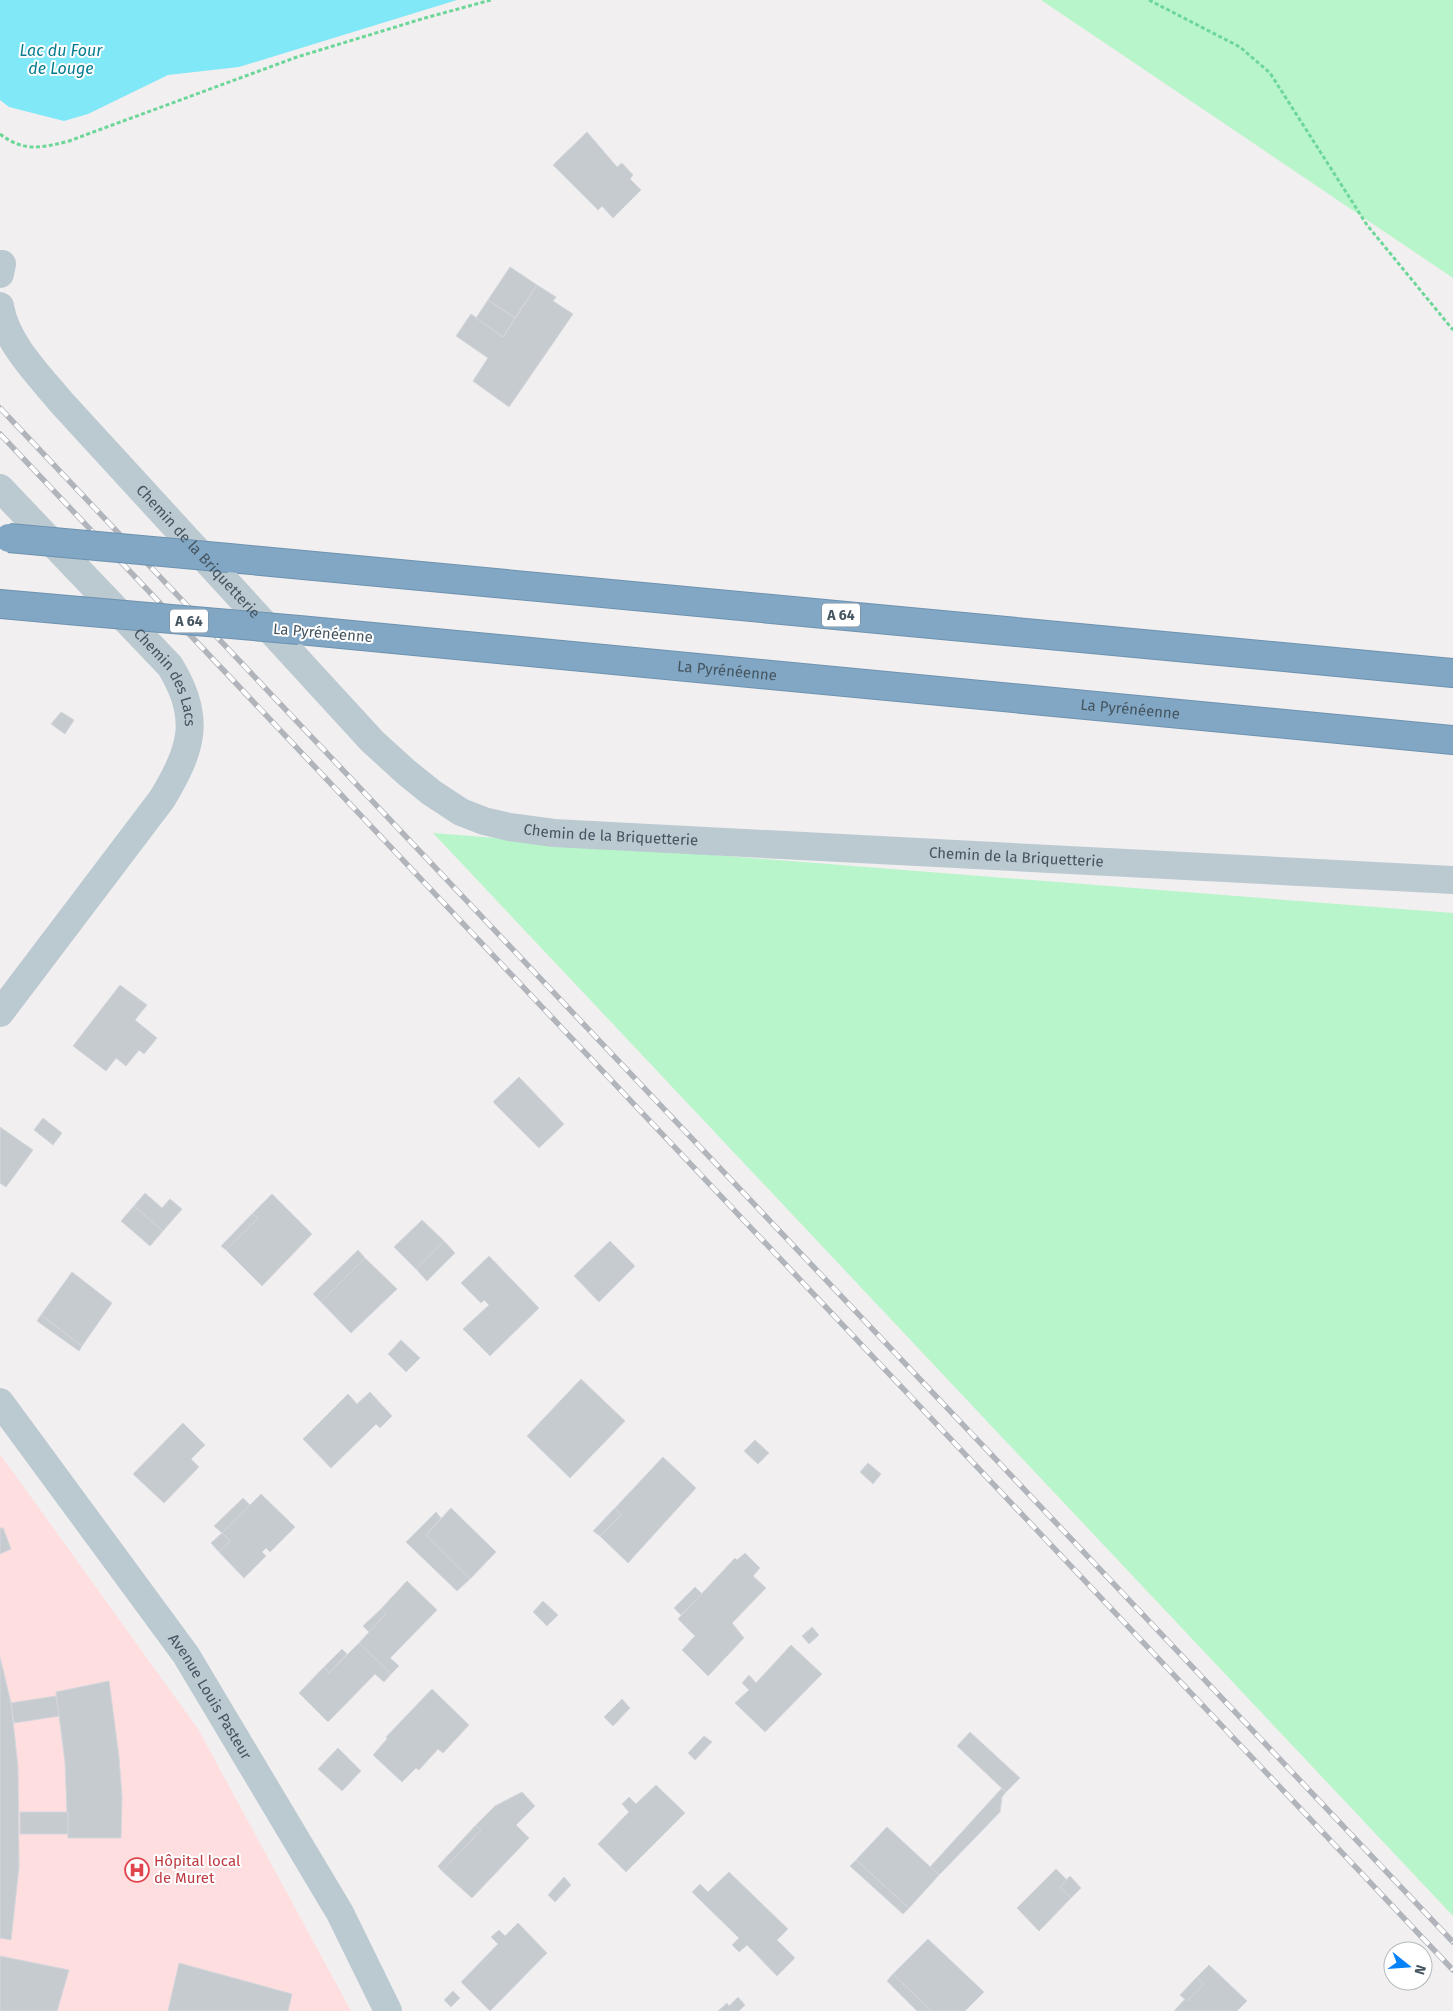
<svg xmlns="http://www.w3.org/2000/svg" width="1453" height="2011" font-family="'Fira Sans',sans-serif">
<rect width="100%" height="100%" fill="#f2eff0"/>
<polygon fill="#fedede" points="0,1454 198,1729 351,2011 0,2011"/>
<g fill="#b9f5cb">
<polygon points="1041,0 1453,0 1453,278"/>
<polygon points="433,833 1453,913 1453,1916"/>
</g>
<polygon fill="#81e8f7" points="0,0 457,0 239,67 168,75 88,114 64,121 9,107 0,100"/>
<g fill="#c6cbd0" stroke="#d3d6dc">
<polygon points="587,132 617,167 622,163 633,175 630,179 641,190 613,218 602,206 598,210 553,165"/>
<polygon points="510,267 537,285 515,318 488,300"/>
<polygon points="537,285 556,297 553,301 573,314 509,407 473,381 488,358 456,336 471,314 503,337"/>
<polygon points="488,300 515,318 503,337 476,318"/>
<polygon points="61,712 74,720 65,734 51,724"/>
<polygon points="120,985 147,1005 135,1020 157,1038 144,1054 139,1050 126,1066 116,1058 106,1071 73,1046"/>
<polygon points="519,1077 564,1124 539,1148 493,1102"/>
<polygon points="43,1118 62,1133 53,1145 34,1130"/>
<polygon points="0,1127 33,1150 6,1187 0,1183"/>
<polygon points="145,1193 162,1208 170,1199 182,1209 163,1231 134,1206"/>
<polygon points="272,1194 312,1234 262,1286 226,1250 258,1218 252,1214"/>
<polygon points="134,1206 163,1231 150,1246 121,1221"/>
<polygon points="252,1214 258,1218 226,1250 221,1246"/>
<polygon points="422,1220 444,1241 416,1269 394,1247"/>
<polygon points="444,1241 455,1253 427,1281 416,1269"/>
<polygon points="610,1241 635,1266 599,1302 574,1276"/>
<polygon points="358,1250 365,1258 321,1302 313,1294"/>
<polygon points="489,1256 539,1308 490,1356 463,1329 489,1305 484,1300 481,1303 461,1283"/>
<polygon points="365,1258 397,1289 351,1333 321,1302"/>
<polygon points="72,1272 112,1303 82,1346 41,1315"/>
<polygon points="41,1315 82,1346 79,1351 37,1321"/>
<polygon points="401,1340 420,1358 406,1372 388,1354"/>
<polygon points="581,1379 625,1421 570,1478 527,1436"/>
<polygon points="370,1392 392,1416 380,1428 376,1424 331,1468 303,1439 348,1394 357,1404"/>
<polygon points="183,1423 205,1445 191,1459 199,1467 164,1503 133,1474"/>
<polygon points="755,1440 769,1453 758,1464 744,1451"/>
<polygon points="663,1457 696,1488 628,1563 600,1536 621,1515 615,1508"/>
<polygon points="868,1463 881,1474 873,1484 860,1472"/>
<polygon points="261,1494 295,1527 270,1552 266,1548 262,1552 266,1556 244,1578 219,1552 230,1541 222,1533"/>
<polygon points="243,1498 250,1505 222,1533 214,1526"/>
<polygon points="451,1508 496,1552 470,1579 426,1535"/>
<polygon points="615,1508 621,1515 600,1536 593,1531"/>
<polygon points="436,1512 441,1518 426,1535 470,1579 457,1591 406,1542"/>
<polygon points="0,1528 3,1528 11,1549 0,1554"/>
<polygon points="222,1533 230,1541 219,1552 211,1543"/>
<polygon points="745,1553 760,1568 753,1576 766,1588 732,1623 744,1638 708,1676 682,1650 695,1636 678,1619 735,1558 737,1560"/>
<polygon points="407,1581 437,1610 390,1658 399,1666 391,1674 359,1643 386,1614 381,1609"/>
<polygon points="695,1587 702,1594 681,1615 674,1608"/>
<polygon points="543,1601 558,1615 547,1626 533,1612"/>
<polygon points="381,1609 386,1614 369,1632 363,1626"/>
<polygon points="812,1627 819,1635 809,1644 802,1636"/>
<polygon points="359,1643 391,1674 384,1682 375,1674 328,1722 299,1693 324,1667 329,1673"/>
<polygon points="791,1645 822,1674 765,1732 735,1703 749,1690 742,1683 749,1675 756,1683"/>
<polygon points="342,1649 347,1654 329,1673 324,1667"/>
<polygon points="0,1657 11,1703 18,1767 19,1867 11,1940 0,1938"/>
<polygon points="109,1681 119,1757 122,1797 121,1838 68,1838 65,1762 56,1692"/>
<polygon points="432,1689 469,1725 443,1753 438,1749 419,1770 416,1768 402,1782 373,1755 387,1739 386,1737"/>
<polygon points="56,1696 59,1716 14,1723 11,1703"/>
<polygon points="622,1699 630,1708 613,1726 604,1717"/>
<polygon points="970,1732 1020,1778 1006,1792 957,1746"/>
<polygon points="704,1736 712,1742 695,1760 688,1753"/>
<polygon points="338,1748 361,1771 342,1791 318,1769"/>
<polygon points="656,1785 685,1813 626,1872 598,1844 629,1812 622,1804 629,1797 636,1804"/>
<polygon points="1002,1788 1006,1792 1002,1797 1000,1812 939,1875 930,1867"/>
<polygon points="522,1792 535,1806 516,1825 529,1838 472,1898 442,1871 481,1830 476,1825 495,1806"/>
<rect x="20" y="1812" width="48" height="22"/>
<polygon points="476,1825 481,1830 442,1871 438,1866"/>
<polygon points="887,1827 939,1875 909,1908 856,1860"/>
<polygon points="856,1860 909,1908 903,1914 850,1866"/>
<polygon points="1056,1869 1067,1880 1060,1887 1071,1898 1039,1931 1017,1908"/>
<polygon points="729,1872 788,1929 777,1940 795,1958 777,1976 747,1945 739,1952 732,1945 739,1938 692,1892 700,1884 708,1892"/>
<polygon points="1070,1876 1081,1888 1071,1898 1060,1887"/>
<polygon points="564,1877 571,1885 555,1902 548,1895"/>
<polygon points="518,1923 547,1953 490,2011 461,1982 498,1944 491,1937 499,1930 505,1936"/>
<polygon points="928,1939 984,1992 965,2011 931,2011 893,1974"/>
<polygon points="0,1956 69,1970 57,2011 0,2011"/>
<polygon points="179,1963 292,1994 288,2011 168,2011"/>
<polygon points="1209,1965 1247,2001 1237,2011 1174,2011 1185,1999 1187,2001 1204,1984 1197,1977"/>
<polygon points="893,1974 931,2011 917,2011 887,1981"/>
<polygon points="1197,1977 1204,1984 1187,2001 1180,1995"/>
<polygon points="453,1991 460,1998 451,2007 444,2000"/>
<polygon points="738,1997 745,2005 739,2011 718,2011 727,2003 729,2006"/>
</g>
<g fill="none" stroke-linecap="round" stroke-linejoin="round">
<g stroke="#6d92b0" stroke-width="30">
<g id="highway">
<polyline points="229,558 1453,673"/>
<polyline points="0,604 79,611"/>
<path id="s4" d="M299 630 1453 740"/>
</g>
</g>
<g stroke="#6dd79a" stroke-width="3" stroke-dasharray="4 2.5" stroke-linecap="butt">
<polyline points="1149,0 1240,47 1270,73 1367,225 1453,330"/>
<path d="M0 134C23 152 42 148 69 141L297 57 425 18 491 0"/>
</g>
<g stroke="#bbc9d1" stroke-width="28">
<polyline points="0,264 2,264 0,274"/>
<path id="s1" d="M0 306C6 343 38 374 61 402L372 741 406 772 432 793 461 812 484 821 509 827 554 833 1453 880"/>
<path id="s2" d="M0 488 170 666C202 718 192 749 162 799L0 1013"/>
<path id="s3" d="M0 1402 186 1655 340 1913 388 2011"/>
</g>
<use href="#highway" stroke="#81a7c4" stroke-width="28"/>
<g stroke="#b1b5bb" stroke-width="5.5">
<g id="rail">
<polyline points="0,408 1453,1942"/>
<polyline points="0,434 1453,1970"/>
</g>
</g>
<use href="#rail" stroke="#fff" stroke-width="4" stroke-dasharray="11" stroke-linecap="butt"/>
<g stroke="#6d92b0" stroke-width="30" stroke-linecap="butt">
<g id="highway-bridge">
<polyline points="9,538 229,558"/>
<polyline points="79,611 299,630"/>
</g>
</g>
<use href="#highway-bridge" stroke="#81a7c4" stroke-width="28"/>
</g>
<defs>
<g id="hospital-ring" transform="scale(1.25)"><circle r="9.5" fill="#fff" stroke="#e0444e" stroke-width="1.5"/><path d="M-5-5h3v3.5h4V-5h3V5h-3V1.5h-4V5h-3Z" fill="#e0444e"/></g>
</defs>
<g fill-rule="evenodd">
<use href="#hospital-ring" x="137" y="1870"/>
</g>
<g text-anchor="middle" stroke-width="4" stroke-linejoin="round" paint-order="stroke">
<g fill="#fff" stroke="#7d8890" stroke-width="1">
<rect x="822" y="603.5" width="38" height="23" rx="4"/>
<rect x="170" y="609.5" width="38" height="23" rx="4"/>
</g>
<g font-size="14" font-weight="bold" fill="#455560">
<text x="841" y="620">A 64</text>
<text x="189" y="626">A 64</text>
</g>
<g font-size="15" fill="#455560" stroke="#fff">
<text dy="5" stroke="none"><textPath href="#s1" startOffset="318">Chemin de la Briquetterie</textPath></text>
<text transform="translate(323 633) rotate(5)" y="5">La Pyrénéenne</text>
<text dy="5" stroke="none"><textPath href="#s4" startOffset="430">La Pyrénéenne</textPath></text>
<text dy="5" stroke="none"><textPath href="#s2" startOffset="254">Chemin des Lacs</textPath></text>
<text dy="5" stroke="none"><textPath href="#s4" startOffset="835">La Pyrénéenne</textPath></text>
<text dy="5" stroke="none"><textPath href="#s1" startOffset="842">Chemin de la Briquetterie</textPath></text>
<text dy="5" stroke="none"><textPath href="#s1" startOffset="1248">Chemin de la Briquetterie</textPath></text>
<text dy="5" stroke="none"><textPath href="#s3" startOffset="362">Avenue Louis Pasteur</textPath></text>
</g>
<g font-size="15" fill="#be3a42" stroke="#fff" text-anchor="start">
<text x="154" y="1866">Hôpital local<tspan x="154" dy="17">de Muret</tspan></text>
</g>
<g font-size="16" font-style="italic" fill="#047c8e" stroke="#fff">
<text x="61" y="56">Lac du Four<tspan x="61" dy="18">de Louge</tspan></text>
</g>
</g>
<g transform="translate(1408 1966) rotate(107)"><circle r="24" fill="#ffffff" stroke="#b5bbbf"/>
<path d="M0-4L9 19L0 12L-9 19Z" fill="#0382f9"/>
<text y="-8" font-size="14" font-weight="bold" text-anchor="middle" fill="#455560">N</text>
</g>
</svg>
